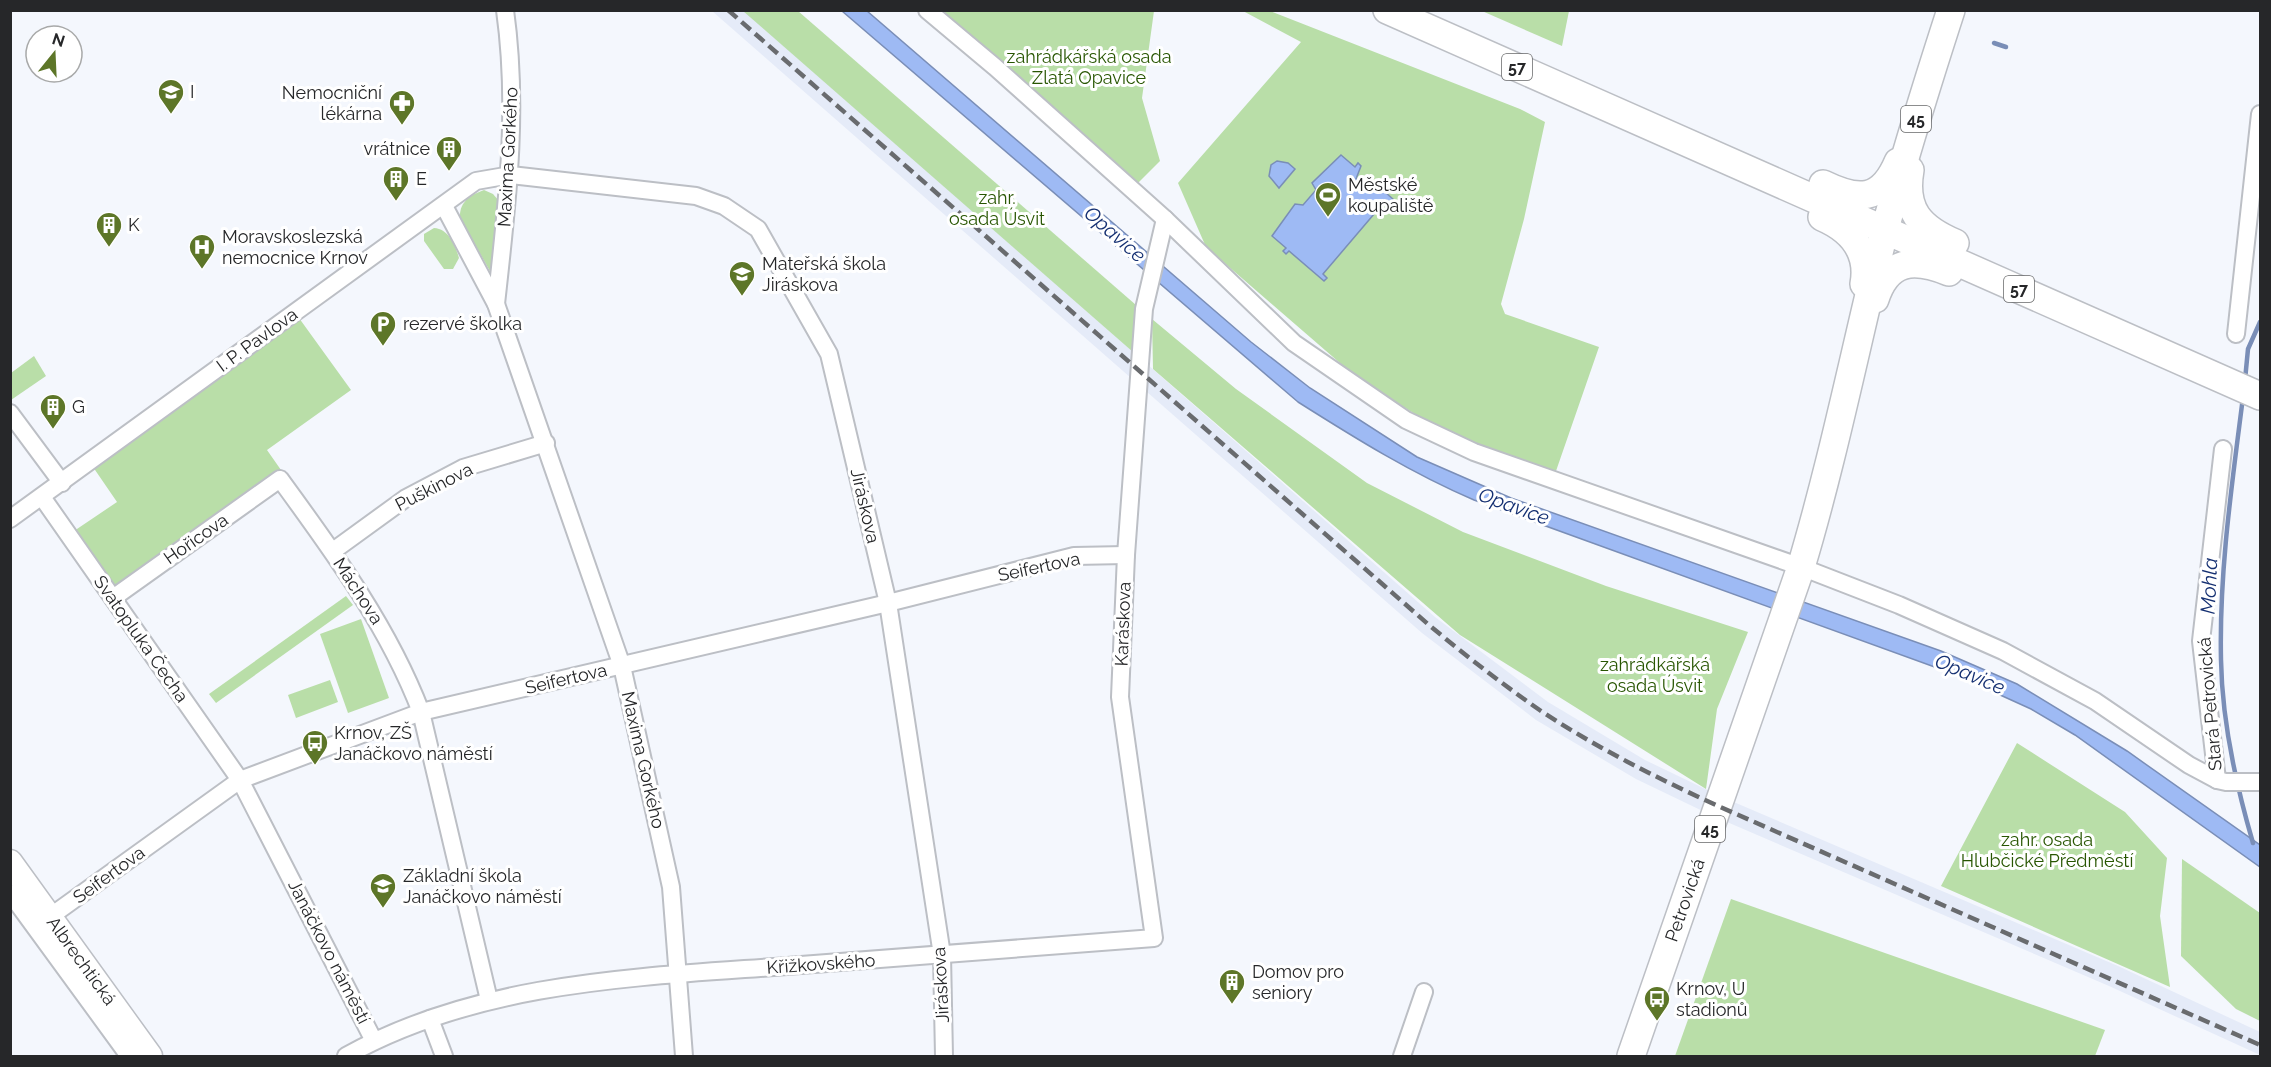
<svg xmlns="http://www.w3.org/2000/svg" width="2271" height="1067" font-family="Raleway,sans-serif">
<rect width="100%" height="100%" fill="#f4f7fd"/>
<polygon fill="#e5ebf8" points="712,11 745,11 1435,617 1548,702 1645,760 1722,797 2118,966 2260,1032 2260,1055 2109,986 1713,816 1636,779 1536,720 1422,633"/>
<g fill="#b9dea8">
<polygon points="743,11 798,11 1136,305 1133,352"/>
<polygon points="936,11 1154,11 1142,98 1160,161 1136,185"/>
<polygon points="1243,11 1270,11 1520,109 1545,122 1524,219 1501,304 1505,314 1599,347 1556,471 1448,435 1355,376 1206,247 1178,183 1301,42"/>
<polygon points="1482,11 1569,11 1562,46"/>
<path d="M484 190 493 194 499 201 494 274 491 273 460 218C459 202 470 195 484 190Z"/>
<path d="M434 228C449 229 455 245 459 258L453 269H444L424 241V234Z"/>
<polygon points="299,318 351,390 267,450 281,470 112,589 74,531 117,502 93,467"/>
<polygon points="1152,319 1236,389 1367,483 1463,532 1606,586 1748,632 1717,709 1706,789 1460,635 1153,369"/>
<polygon points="34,356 46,376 11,400 11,373"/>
<polygon points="346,596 353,605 216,703 209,694"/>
<polygon points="361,619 389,698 348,713 320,634"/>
<polygon points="330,680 338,702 296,718 288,695"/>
<polygon points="2017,743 2125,812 2167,858 2160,916 2170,987 1941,886"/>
<polygon points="2182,859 2260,913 2260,1021 2236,1009 2181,956"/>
<polygon points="1731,899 2105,1030 2095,1056 1675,1056"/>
</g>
<g fill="#9ebaf4" stroke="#7a8eb7" stroke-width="1.5">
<path d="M842 11H867L1251 342 1310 388 1417 457 1511 498 1941 651 2017 684 2127 751 2260 845V867L2075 735 2031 709 1954 674 1474 500C1411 473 1355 438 1298 402Z"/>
<polygon points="1341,155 1355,167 1358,163 1361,166 1356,179 1361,182 1367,176 1394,200 1391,203 1386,200 1323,274 1327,278 1324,281 1289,251 1286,254 1283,251 1286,248 1272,236 1295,204 1303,205 1316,190 1312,183"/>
<polygon points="1277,161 1288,163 1295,169 1279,188 1269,176 1271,165"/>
</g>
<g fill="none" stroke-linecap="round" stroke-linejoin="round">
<g stroke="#7a8eb7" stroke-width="4.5">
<polyline points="1994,43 2006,47"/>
<polyline points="2245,380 2248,349 2260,322"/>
<path d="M2243 397C2232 484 2219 572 2221 660 2222 721 2236 785 2253 843"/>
</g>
<g stroke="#bcbfc5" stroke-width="20">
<g id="minor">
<polyline points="927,10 995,67 1165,219 1294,343 1406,420 1474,452 1801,567 1899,605 2003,651 2095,701 2189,765 2217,780 2226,782 2260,782"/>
<polyline points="444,206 496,304 622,666 671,887 684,1056"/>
<path d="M496 304C507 204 519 110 505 10"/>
<polyline points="2236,334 2260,114"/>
<polyline points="10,413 62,483"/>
<polyline points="42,497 240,780 374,1041"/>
<polyline points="10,519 476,181 511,175 696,196 724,206 758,229 829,354 888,603 942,955 944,1056"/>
<polyline points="333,551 406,498 463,468 546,443"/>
<path d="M113 598 280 479C334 553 388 626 421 712L489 1000"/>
<polyline points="2217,780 2201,641 2223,449"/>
<polyline points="10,893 129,1056"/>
<polyline points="51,916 240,780 421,712 888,603 1074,556 1126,555"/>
<polyline points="430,1019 444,1056"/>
<path d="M346 1056C484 979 647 977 801 965 919 956 1037 947 1154 938L1120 697 1126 555 1144 309 1165 219"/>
<polyline points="1402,1056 1424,992"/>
</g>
</g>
<g stroke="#bcbfc5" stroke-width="27">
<g id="secondary">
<path id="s1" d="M10 862 150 1056"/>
</g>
</g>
<g stroke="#bcbfc5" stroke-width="30">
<g id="primary">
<polyline points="1387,10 2260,396"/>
<path d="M1910 170C1903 210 1920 228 1955 243"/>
<path d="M1823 184C1858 201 1881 202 1898 162"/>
<path d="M1822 217C1850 229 1870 251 1864 284"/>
<path d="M1875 299C1888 259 1914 258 1949 272"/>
<path id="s2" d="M1631 1056 1801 567C1833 460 1855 350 1882 241 1902 163 1926 87 1951 10"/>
</g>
</g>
<use href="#minor" stroke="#fff" stroke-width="16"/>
<use href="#secondary" stroke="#fff" stroke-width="24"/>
<use href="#primary" stroke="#fff" stroke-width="27"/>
<path stroke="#696b6e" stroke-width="4.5" stroke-dasharray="12 6" stroke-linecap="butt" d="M728 10 1429 625C1465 655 1502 684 1541 711 1597 748 1657 778 1718 806L2260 1045"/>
</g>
<defs>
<g id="school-pin" transform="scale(1.35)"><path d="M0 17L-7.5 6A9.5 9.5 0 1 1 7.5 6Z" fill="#5d7628" stroke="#fff"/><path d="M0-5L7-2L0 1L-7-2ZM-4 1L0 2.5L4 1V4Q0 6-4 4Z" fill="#fff"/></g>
<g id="pharmacy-pin" transform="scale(1.35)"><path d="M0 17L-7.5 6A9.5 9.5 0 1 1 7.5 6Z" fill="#5d7628" stroke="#fff"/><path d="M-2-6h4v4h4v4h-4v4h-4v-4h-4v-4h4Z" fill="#fff"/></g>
<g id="building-pin" transform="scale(1.35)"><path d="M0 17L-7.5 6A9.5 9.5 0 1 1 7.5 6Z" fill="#5d7628" stroke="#fff"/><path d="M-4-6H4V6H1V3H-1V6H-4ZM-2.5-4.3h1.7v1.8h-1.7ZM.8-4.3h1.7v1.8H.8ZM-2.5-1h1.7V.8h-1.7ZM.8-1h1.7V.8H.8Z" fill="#fff"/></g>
<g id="stadium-pin" transform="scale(1.35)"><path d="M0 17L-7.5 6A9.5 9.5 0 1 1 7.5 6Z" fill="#5d7628" stroke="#fff"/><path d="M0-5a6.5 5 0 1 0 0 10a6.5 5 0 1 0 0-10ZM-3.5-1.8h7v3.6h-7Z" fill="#fff"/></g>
<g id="hospital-pin" transform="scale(1.35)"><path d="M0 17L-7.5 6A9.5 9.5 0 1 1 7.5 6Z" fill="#5d7628" stroke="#fff"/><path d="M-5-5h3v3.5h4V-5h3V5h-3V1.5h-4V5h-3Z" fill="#fff"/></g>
<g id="parking-pin" transform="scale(1.35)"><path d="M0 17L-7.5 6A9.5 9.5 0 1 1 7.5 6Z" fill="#5d7628" stroke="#fff"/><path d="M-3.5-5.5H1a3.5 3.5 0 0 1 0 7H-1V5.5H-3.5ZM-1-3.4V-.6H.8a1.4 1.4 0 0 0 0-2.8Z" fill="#fff"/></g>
<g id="bus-pin" transform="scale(1.35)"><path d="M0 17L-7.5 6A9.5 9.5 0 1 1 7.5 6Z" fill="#5d7628" stroke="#fff"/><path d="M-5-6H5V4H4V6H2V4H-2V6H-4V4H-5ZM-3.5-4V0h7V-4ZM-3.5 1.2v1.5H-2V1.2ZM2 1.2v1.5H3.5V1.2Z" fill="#fff"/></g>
</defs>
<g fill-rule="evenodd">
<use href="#school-pin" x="171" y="92"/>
<use href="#pharmacy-pin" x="402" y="103"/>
<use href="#building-pin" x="449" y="149"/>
<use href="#building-pin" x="396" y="179"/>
<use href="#stadium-pin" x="1328" y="195"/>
<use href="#building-pin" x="109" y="225"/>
<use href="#hospital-pin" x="202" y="247"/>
<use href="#school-pin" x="742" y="274"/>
<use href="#parking-pin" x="383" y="324"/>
<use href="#building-pin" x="53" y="407"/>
<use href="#bus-pin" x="315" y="743"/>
<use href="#school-pin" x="383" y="886"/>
<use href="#building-pin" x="1232" y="982"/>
<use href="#bus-pin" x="1657" y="999"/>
</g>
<g text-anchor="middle" stroke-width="6" stroke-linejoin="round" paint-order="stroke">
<g fill="#fff" stroke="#676869" stroke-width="1.5">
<rect x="1502" y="54" width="30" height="26" rx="4.5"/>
<rect x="1901" y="106" width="30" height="26" rx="4.5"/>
<rect x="2004" y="276" width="30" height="26" rx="4.5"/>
<rect x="1695" y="816" width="30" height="26" rx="4.5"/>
</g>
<g font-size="16" font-weight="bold" fill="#262729">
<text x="1517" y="73">57</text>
<text x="1916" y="125">45</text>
<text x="2019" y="295">57</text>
<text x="1710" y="835">45</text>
</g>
<g font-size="18" fill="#285602" stroke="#fff">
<text x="1089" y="63">zahrádkářská osada<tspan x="1089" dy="21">Zlatá Opavice</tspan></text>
<text x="997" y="204">zahr.<tspan x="997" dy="21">osada Úsvit</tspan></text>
<text x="1655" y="671">zahrádkářská<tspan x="1655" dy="21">osada Úsvit</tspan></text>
<text x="2047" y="846">zahr. osada<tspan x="2047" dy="21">Hlubčické Předměstí</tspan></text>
</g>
<g font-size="18" fill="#262729" stroke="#fff" text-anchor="start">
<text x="190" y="98">I</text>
<text x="382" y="99" text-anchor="end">Nemocniční<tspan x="382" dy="21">lékárna</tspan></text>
<text x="430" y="155" text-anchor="end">vrátnice</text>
<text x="416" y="185">E</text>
<text x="1348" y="191">Městské<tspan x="1348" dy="21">koupaliště</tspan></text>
<text x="128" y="231">K</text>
<text x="222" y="243">Moravskoslezská<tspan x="222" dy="21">nemocnice Krnov</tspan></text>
<text x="762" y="270">Mateřská škola<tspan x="762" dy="21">Jiráskova</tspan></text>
<text x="403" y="330">rezervé školka</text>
<text x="72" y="413">G</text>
<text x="334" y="739">Krnov, ZŠ<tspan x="334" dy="21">Janáčkovo náměstí</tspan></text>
<text x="403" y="882">Základní škola<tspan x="403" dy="21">Janáčkovo náměstí</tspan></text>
<text x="1252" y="978">Domov pro<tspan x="1252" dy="21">seniory</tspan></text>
<text x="1676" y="995">Krnov, U<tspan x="1676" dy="21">stadionů</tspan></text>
</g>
<g font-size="18" fill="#262729" stroke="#fff">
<text transform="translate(508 157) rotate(-87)" y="6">Maxima Gorkého</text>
<text transform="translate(257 340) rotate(-36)" y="6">I. P. Pavlova</text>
<text transform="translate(434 487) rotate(-27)" y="6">Puškinova</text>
<text transform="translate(865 506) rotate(77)" y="6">Jiráskova</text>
<text transform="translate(196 539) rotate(-35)" y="6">Hořicova</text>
<text transform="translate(1039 567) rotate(-12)" y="6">Seifertova</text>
<text transform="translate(358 591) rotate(57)" y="6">Máchova</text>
<text transform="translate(1123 624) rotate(-88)" y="6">Karáskova</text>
<text transform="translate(141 639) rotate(55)" y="6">Svatopluka Čecha</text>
<text transform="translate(566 679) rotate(-13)" y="6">Seifertova</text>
<text transform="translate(2210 704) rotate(-95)" y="6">Stará Petrovická</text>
<text transform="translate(643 760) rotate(77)" y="6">Maxima Gorkého</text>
<text transform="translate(109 875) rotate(-36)" y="6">Seifertova</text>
<text dy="6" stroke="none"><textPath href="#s2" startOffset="165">Petrovická</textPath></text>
<text transform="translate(329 952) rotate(63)" y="6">Janáčkovo náměstí</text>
<text dy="6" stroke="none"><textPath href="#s1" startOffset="122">Albrechtická</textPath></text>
<text transform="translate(821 964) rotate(-4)" y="6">Křižkovského</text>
<text transform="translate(941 985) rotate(-93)" y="6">Jiráskova</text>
</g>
<g font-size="20" font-style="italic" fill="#153072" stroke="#fff">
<text transform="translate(1115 234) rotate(41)" y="7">Opavice</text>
<text transform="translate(1514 506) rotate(20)" y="7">Opavice</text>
<text transform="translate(2209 586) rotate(-87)" y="7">Mohla</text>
<text transform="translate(1970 674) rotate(23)" y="7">Opavice</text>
</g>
</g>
<rect width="2271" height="1067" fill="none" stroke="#262729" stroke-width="24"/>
<g transform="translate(54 54) rotate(18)"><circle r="28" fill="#ffffff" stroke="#a8a9a9" stroke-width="1.5"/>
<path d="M0-4.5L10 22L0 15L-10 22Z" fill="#5d7628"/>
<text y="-9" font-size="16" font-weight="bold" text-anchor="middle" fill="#262729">N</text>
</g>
</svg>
